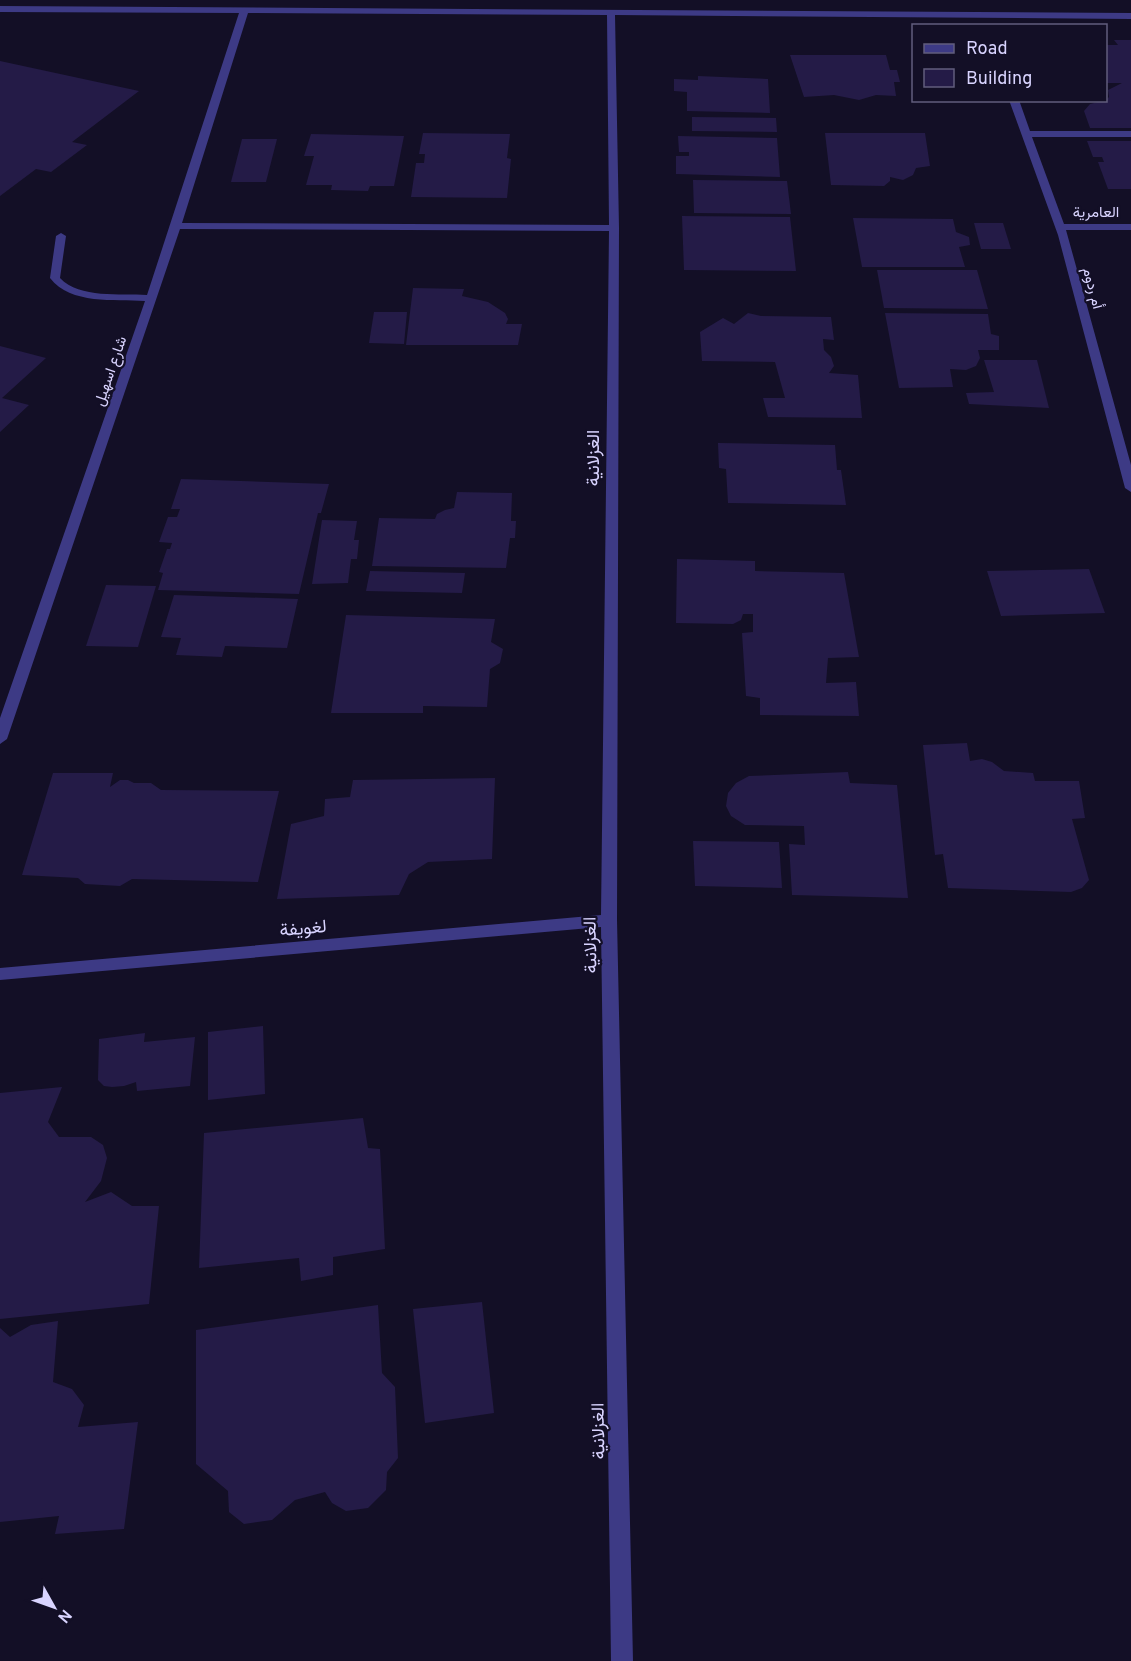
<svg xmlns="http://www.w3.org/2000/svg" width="1131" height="1661" font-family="Overpass,Vazirmatn,sans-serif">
<rect width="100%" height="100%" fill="#130f26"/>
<g fill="#241b47">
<polygon points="1114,40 1131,40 1131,128 1090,128 1084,111 1090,104 1106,100 1109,97 1108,90 1122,83 1106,83 1106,45 1118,45"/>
<polygon points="790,55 886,55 890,70 897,70 900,82 894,82 896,96 876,95 859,100 834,95 804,97"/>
<polygon points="0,61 139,91 72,142 87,145 51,172 36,169 0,196"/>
<polygon points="698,76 768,79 770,113 687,111 687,92 674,91 674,79 698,80"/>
<polygon points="692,117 776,118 777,132 692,131"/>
<polygon points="423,133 510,134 507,158 511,159 507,198 411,197 416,163 424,163 425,154 419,154"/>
<polygon points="825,133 925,133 930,166 916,168 913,175 903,180 890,177 890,181 884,186 831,185"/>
<polygon points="311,134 404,136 394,186 370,186 368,191 331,190 332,185 306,185 314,156 304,156"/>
<polygon points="678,136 777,138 780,177 676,174 676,156 689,156 689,152 679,152"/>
<polygon points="242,139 277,139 266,182 231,182"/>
<polygon points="1087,141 1131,141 1131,189 1108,189 1098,162 1104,162 1102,157 1093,157"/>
<polygon points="693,180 787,181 791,214 694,213"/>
<polygon points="682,216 790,217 796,271 684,270"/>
<polygon points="853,218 953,219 956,232 969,237 970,245 959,247 965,267 862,267"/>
<polygon points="974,223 1003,223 1011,249 981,249"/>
<polygon points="877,270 977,270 988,309 884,308"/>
<polygon points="413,288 464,289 462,296 488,302 505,313 508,319 506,324 522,324 518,345 406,345"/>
<polygon points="374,312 407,312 404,344 369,343"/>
<polygon points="748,313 761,316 831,317 834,340 823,339 824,350 831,357 834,366 829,373 858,375 862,418 768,417 763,398 785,398 775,362 702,361 700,332 723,318 734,324"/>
<polygon points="885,313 988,314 991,334 999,336 999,350 978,350 980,358 976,366 966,370 950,369 953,387 899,388"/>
<polygon points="0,346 46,358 2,398 29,405 0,432"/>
<polygon points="984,360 1037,360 1049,408 969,404 966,393 994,392"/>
<polygon points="718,443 835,445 837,470 841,470 846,505 728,503 726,469 719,468"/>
<polygon points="181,479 329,484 321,513 318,513 299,594 158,590 163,573 159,572 167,549 170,549 172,543 159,542 168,517 177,517 180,509 171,509"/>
<polygon points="457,492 512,493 511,521 516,521 515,538 510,538 506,568 372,566 379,518 435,519 437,514 445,510 454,508"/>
<polygon points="322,520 357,521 354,540 359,540 357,559 351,559 348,583 312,584"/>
<polygon points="677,559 755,561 755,571 844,573 859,657 828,658 826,683 856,682 859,716 760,715 760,698 746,696 742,633 753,632 753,614 743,614 741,620 733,624 676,623"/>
<polygon points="1089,569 1105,613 1001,616 987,571"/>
<polygon points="370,571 465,573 462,593 366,591"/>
<polygon points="106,585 156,586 138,647 86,646"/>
<polygon points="174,595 298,599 287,648 225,646 222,657 176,655 181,638 161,637"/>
<polygon points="346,615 495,619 491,642 503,649 500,663 490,669 487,707 423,706 423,713 331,713"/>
<polygon points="967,743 970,761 982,759 992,762 1004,771 1033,773 1035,781 1079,781 1085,818 1072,819 1089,880 1082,888 1071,892 948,888 943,854 935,855 923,745"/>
<polygon points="848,772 850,783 897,785 908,898 792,895 789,844 805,845 804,826 745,825 731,816 726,806 728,793 736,783 749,776"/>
<polygon points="53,773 113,773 110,787 120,780 128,780 134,783 151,783 161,790 279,791 258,882 132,879 120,886 85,884 78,878 22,875"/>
<polygon points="495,778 492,859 428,862 409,874 399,895 277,899 291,824 324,816 325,799 350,797 353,780"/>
<polygon points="693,841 779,842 782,888 695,886"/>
<polygon points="263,1026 265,1094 208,1100 208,1032"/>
<polygon points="145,1033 144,1042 195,1037 190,1086 137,1091 136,1082 124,1086 112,1087 104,1086 98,1080 99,1039"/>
<polygon points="62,1087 48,1122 59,1137 91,1137 103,1145 107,1158 101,1181 85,1202 111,1192 132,1206 159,1206 149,1304 0,1319 0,1093"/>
<polygon points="363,1118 368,1148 380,1149 385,1249 333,1257 333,1275 301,1281 299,1258 199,1268 204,1133"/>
<polygon points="482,1302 494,1413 425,1423 413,1309"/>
<polygon points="378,1305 382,1373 395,1387 398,1458 387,1472 386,1490 368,1508 346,1511 332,1503 325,1492 295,1500 272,1520 244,1524 229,1512 228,1491 196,1464 196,1330"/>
<polygon points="58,1321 53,1382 72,1389 84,1405 78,1427 138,1422 124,1529 55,1534 59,1516 0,1522 0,1328 10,1337 31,1325"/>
</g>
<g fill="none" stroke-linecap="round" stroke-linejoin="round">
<g fill="#3d3a85" fill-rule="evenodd">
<path d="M0 6 1131 13V19L615 15 619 228 617 920 633 1661H611L601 927 0 980V968L601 915 609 231 180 229 7 739 0 744V718L145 301C114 299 71 305 50 278L56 236 61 233 66 236 60 278C80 299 120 293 147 295L239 13 0 12ZM248 13 607 15 609 225 182 223Z"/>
<polygon points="1009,100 1019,100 1030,131 1131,131 1131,137 1032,137 1064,224 1131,224 1131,230 1066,230 1131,465 1131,492 1125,488 1058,235"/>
</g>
</g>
<g text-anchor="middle" stroke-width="4.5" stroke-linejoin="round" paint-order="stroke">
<g font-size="15" fill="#d9d4ff" stroke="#130f26">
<text x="1096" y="217">العامرية</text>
<text transform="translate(1093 288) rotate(75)" y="5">أم ردوم</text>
<text transform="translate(110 371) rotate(-71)" y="5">شارع اسهيل</text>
</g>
<g font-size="18" fill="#d9d4ff" stroke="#130f26">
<text transform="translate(593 458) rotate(-90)" y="6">الغزلانية</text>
<text transform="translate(303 928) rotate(-5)" y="6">لغويفة</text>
<text transform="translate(590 945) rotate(-91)" y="6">الغزلانية</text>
<text transform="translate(598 1431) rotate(-91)" y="6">الغزلانية</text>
</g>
</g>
<rect x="912" y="24" width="195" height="78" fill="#130f26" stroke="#625e7d" stroke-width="1.5"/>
<rect x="924" y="44" width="30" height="9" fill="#3d3a85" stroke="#625e7d" stroke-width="1.5"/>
<text x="966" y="54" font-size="18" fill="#d9d4ff">Road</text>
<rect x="924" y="69" width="30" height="18" fill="#241b47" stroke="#625e7d" stroke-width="1.5"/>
<text x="966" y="84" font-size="18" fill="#d9d4ff">Building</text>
<g transform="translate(54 1607) rotate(130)" stroke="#130f26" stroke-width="4.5" paint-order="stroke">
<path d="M0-4.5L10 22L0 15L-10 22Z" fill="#d9d4ff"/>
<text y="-9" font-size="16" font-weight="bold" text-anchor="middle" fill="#d9d4ff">N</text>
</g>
</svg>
